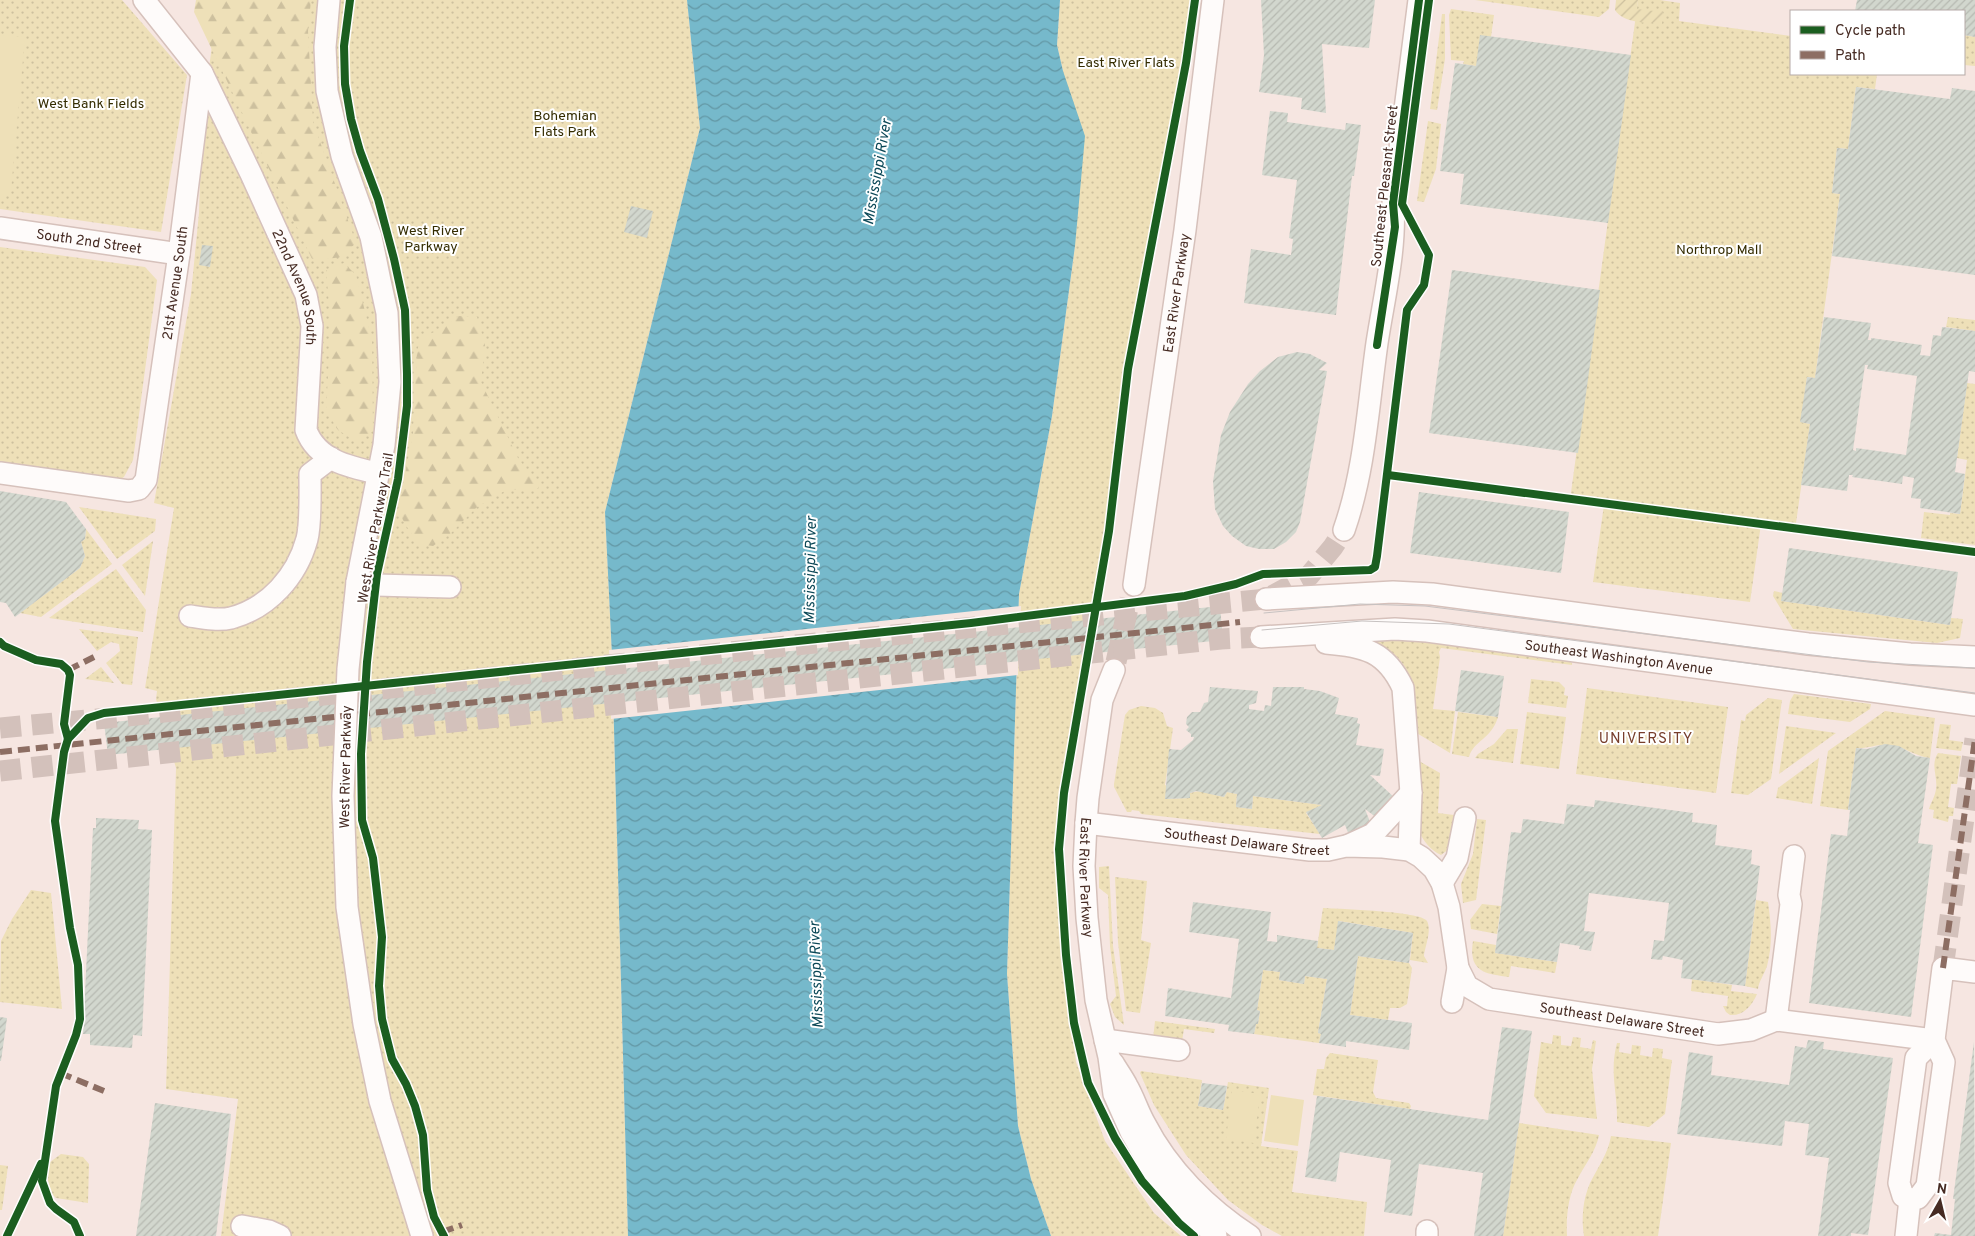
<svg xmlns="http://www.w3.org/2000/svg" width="1975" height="1236" font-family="Overpass,sans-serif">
<defs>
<pattern id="grass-dots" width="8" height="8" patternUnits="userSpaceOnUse" patternTransform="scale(1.25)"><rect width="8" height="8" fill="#eee0b8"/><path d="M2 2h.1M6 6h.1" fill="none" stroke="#cdc09e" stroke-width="1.8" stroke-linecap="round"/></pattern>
<pattern id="forest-firs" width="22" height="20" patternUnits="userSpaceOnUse" patternTransform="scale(1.25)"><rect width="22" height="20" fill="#eee0b8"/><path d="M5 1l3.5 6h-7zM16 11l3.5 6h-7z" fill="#cdc09e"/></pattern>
<pattern id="garden-furrows" width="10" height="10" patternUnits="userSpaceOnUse" patternTransform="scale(1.25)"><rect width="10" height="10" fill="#eee0b8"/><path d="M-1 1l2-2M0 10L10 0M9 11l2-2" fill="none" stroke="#cdc09e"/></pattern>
<pattern id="water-waves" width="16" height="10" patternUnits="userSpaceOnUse" patternTransform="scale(1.25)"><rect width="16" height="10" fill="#76b9cb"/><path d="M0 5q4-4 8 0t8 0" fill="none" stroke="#6397a4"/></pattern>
<pattern id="building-hatch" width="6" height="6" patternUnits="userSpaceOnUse" patternTransform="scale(1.25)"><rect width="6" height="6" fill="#d2d7ce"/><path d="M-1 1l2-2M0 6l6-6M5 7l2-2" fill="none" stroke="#b6b9b1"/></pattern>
</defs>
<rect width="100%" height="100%" fill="#f6e6e1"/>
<g fill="url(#grass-dots)">
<polygon points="0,0 122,0 187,75 161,232 0,209"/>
<polygon points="218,0 687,0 700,128 605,512 612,656 628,1236 221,1236 238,1099 166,1089 176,768 156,699 157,691 145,688 174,508 154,503 191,294 199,213 202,121"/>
<polygon points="1060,0 1199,0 1133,367 1100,598 1056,824 1062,953 1076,1062 1105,1141 1154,1213 1181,1236 1051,1236 1031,1179 1018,1126 1007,974 1019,594 1052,416 1075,246 1063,71 1057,45"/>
<polygon points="1475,0 1610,0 1609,9 1599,17"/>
<polygon points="1638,0 1660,0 1680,3 1679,21 1791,36 1791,74 1877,74 1875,89 1856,87 1848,149 1837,148 1832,193 1840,194 1815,378 1807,377 1801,422 1810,424 1795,530 1761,524 1750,602 1593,582 1604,505 1570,500"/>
<polygon points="1451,9 1494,15 1491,37 1476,66 1463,64 1464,61 1451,60 1449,15"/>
<polygon points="1442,14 1445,14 1445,59 1437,110 1430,109"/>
<polygon points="1964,35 1975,37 1975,66 1964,65"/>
<polygon points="1428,121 1441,124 1436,169 1424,202 1417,201"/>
<polygon points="0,247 145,267 157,280 133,460 124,477 119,480 0,464"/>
<polygon points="1948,317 1975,320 1975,331 1946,327"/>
<polygon points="1967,383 1975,384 1975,545 1921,538 1924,512 1950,515 1950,513 1960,514 1967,460 1957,458"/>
<polygon points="79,507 156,519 155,531 117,559"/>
<polygon points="86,529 112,564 41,617 20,613 80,568 85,556 81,542 85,539"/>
<polygon points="153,541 145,596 122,565"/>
<polygon points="116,569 146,610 143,632 49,618"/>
<polygon points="1774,591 1783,593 1782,601 1950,625 1951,618 1963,619 1960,638 1937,643 1793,629 1773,596"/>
<polygon points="79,629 138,637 132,685 122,684 106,663 120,651 119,644 111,642 97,651"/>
<path d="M1419 636 1562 657 1572 663V665L1441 648 1439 652 1440 657 1433 709 1455 711 1450 753 1415 732C1417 692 1415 661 1375 642L1376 637Z"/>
<polygon points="101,667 114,683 85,679"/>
<polygon points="1531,679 1559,682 1565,688 1564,695 1568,696 1566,708 1528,703"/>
<polygon points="1587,688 1728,707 1716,793 1576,774"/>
<polygon points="1794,694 1871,704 1870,709 1850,722 1788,714 1790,701"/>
<polygon points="1768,698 1782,700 1771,779 1748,795 1731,793 1741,720 1745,721 1746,715"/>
<polygon points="1141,706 1155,708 1163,713 1167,726 1173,728 1165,785 1167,786 1165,799 1190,798 1190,793 1199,791 1224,797 1227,792 1237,794 1236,807 1252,809 1253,796 1322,805 1306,813 1320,834 1141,814 1139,811 1132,810 1131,812 1127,812 1114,787 1114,784 1125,715 1129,710"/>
<path d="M1885 711 1935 718 1930 758C1914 756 1904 746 1888 745 1876 744 1868 749 1856 748L1848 810 1820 806 1828 751Z"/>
<path d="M1458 712 1498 717C1491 740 1474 740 1469 757L1452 754Z"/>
<polygon points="1527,712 1566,717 1559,769 1520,764"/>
<polygon points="1940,724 1951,725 1949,740 1963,742 1961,751 1936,748"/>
<polygon points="1786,726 1836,733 1779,774"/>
<polygon points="1507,729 1518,729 1513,763 1475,758 1478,754 1494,744"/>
<path d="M1938 753 1961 756 1957 784H1951L1948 807 1954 808 1953 816H1949L1948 822 1933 818 1934 810 1929 809C1931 802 1935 797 1936 789 1938 777 1930 765 1938 753Z"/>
<polygon points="1819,758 1812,804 1776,798 1778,788"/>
<path d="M1419 761 1440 773 1438 813 1454 815 1449 849 1441 855C1430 850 1424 841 1419 832Z"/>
<polygon points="1477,819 1486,820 1476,900 1463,903 1461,884 1473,854"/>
<polygon points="1109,866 1113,946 1124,1025 1115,1017 1110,1004 1116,996 1110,946 1108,895 1099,888 1099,867"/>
<polygon points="1115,877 1147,881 1141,940 1151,943 1140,1013 1126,1011 1118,942"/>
<polygon points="31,890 51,893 62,1009 0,1002 1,941 12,919"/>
<path d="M1756 900 1768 902C1771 923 1773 945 1767 966 1764 975 1759 981 1758 989L1745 986Z"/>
<polygon points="1482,904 1501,906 1497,934 1471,929 1470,920"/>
<path d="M1323 908C1338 909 1421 911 1427 921 1432 931 1425 946 1424 956L1428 963 1410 960 1413 933 1339 921 1334 950 1317 948Z"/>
<path d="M1473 941 1496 945 1495 953 1557 962 1555 973 1511 966 1509 977C1485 974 1468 972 1473 941Z"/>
<polygon points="1358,956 1409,963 1412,968 1407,1004 1400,1008 1390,1008 1388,1020 1350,1015"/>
<polygon points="1263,970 1280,972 1279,980 1304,984 1305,976 1327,979 1318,1033 1321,1034 1319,1043 1254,1034 1256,1024 1258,1024 1260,1011 1257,1010"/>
<path d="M1692 979 1732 985 1731 991 1757 994C1752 1006 1743 1016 1730 1015L1726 1012 1723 1006H1727L1728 996 1691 991Z"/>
<polygon points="1155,1021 1215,1029 1214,1033 1184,1029 1182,1041 1153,1039"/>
<polygon points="1553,1035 1561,1036 1561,1045 1571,1046 1573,1037 1581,1038 1580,1047 1591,1049 1593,1040 1596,1041 1592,1069 1597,1119 1546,1113 1534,1096 1541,1042 1552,1044"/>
<path d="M1617 1043H1620L1619 1052 1631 1054 1632 1045 1641 1046 1640 1055 1652 1057 1653 1048 1663 1049 1662 1058 1672 1060 1665 1114 1649 1127 1617 1122C1618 1093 1609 1073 1617 1043Z"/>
<polygon points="1330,1053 1378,1060 1373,1092 1376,1098 1409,1103 1411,1106 1410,1109 1313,1095 1317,1069 1324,1069 1326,1058"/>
<polygon points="1141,1071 1202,1080 1198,1106 1223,1110 1228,1082 1269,1088 1261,1146 1298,1151 1292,1192 1367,1202 1364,1236 1282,1236 1262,1225 1228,1200 1186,1155 1154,1105 1140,1073"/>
<path d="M1519 1123 1599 1135C1596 1151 1586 1163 1578 1178 1568 1195 1566 1216 1567 1236H1503Z"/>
<path d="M1611 1136 1671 1143 1658 1236H1584C1581 1218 1583 1199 1590 1183 1598 1167 1608 1154 1611 1136Z"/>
<polygon points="61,1154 83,1157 89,1164 88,1203 56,1198 51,1193 46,1172 50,1162"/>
<polygon points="0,1165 8,1166 2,1210 0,1210"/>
</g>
<g fill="url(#forest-firs)">
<polygon points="196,0 311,0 308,31 313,122 356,243 341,257 313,261 194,12"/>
<polygon points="344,263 356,275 372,340 373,431 357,442 338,430 326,410 331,326 326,270"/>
<polygon points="458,316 477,317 485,345 481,382 518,458 539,487 535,491 508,489 477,507 450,534 433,546 419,544 407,527 398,511 413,433 417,350 423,337 443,328"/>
</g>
<path fill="url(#garden-furrows)" d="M1616 0H1638L1637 9 1663 12 1662 24C1646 22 1624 24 1615 10Z"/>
<g fill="#eee0b8">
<polygon points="0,35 25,37 11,190 0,199"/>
<polygon points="1232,1090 1260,1094 1254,1143 1226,1139"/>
<polygon points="1271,1095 1304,1100 1298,1146 1264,1141"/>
</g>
<polygon fill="url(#water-waves)" points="687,0 1060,0 1057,45 1063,71 1085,136 1075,246 1052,416 1019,594 1007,974 1018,1126 1031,1179 1051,1236 628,1236 612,656 605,512 700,128"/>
<polygon fill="#f6e6e1" points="1021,606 1018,675 611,719 609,650"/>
<g fill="url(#building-hatch)" fill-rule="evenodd">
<polygon points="1261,0 1375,0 1369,48 1322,44 1326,113 1301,109 1302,98 1259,92 1264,55"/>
<polygon points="1857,0 1975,0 1975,37 1964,35 1964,11 1855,11"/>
<polygon points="1480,35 1631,55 1608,223 1460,204 1464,174 1440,171 1455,63 1476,66"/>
<polygon points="1856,87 1950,99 1952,88 1975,91 1975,275 1832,256 1840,194 1832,193 1837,148 1848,149"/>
<polygon points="1270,111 1288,113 1287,122 1345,130 1346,123 1361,125 1354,176 1352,176 1336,315 1244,303 1251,249 1291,255 1293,239 1289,238 1297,180 1262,175"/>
<polygon points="631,206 653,211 647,238 624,232"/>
<polygon points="202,245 213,246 210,267 199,265"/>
<polygon points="1452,270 1600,290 1578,453 1429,433"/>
<path d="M1824 317 1871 323 1868 340H1871V338L1922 345 1920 355 1930 356 1933 335 1941 336 1942 327 1975 331V372L1969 371 1955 472 1965 474 1960 514 1920 508 1921 499 1911 498 1914 478 1903 476 1902 484 1852 477 1853 475H1849L1847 491 1801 485 1810 424 1800 422 1807 377 1815 378ZM1865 365H1868L1867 369 1917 376 1906 455 1856 448V451L1853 450Z"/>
<polygon points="1297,352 1310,354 1327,363 1319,370 1327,371 1300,522 1296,532 1286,542 1274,549 1259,549 1246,546 1232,536 1223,526 1215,509 1213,481 1221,435 1230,412 1248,384 1260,371 1278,357"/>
<polygon points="0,491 66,502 86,529 85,539 81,542 85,556 80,568 15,617 6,603 0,602"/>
<polygon points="1419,492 1569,512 1561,573 1410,553"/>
<polygon points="1789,548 1958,572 1950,625 1781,601"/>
<polygon points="1220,606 1223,640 108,755 104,723"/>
<polygon points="1461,670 1504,676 1498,717 1455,711"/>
<polygon points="1210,687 1258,691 1256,703 1249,705 1249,709 1264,711 1265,705 1271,706 1273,687 1304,687 1304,689 1320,691 1339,698 1335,714 1358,718 1357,723 1360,724 1356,745 1384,749 1380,776 1370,775 1395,798 1377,818 1365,809 1372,827 1349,835 1345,825 1322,838 1306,812 1322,805 1253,796 1252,809 1236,807 1237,794 1227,792 1224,797 1196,791 1190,793 1190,798 1165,799 1169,749 1181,750 1193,740 1194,737 1191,737 1191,734 1186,730 1189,727 1186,724 1187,717 1192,712 1200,712 1204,703 1208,702"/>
<polygon points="1885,744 1899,746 1916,756 1930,758 1918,843 1933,845 1911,1017 1809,1003 1831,834 1847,836 1850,810 1848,810 1856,748 1867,749"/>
<polygon points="1595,800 1693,813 1692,822 1717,825 1715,845 1752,850 1751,864 1760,866 1745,986 1681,978 1683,960 1663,956 1662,960 1651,959 1654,940 1664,941 1669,903 1589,893 1584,931 1595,932 1591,951 1579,949 1580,946 1560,943 1557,962 1495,953 1511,832 1521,833 1523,819 1564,824 1567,804 1594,807"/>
<polygon points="96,818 139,820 138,829 152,830 142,1036 133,1035 132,1048 90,1045 90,1034 83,1034 93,828 96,828"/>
<polygon points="1193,902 1271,912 1267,941 1277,942 1277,935 1318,941 1317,948 1334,950 1338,921 1413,933 1409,963 1358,956 1350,1015 1412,1023 1409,1050 1346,1041 1346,1047 1319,1043 1321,1034 1318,1033 1327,979 1305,976 1304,984 1279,980 1280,972 1263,970 1257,1010 1260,1011 1258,1024 1256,1024 1254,1034 1228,1031 1229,1025 1165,1016 1168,988 1231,998 1239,939 1189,932"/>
<polygon points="0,1017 7,1018 1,1061 0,1061"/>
<polygon points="1502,1027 1532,1031 1503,1236 1474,1236 1483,1173 1419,1164 1412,1216 1384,1212 1391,1160 1340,1152 1336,1182 1305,1177 1317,1096 1488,1120"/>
<polygon points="1808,1040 1824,1042 1823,1049 1893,1058 1868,1235 1851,1233 1851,1236 1818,1236 1829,1158 1805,1155 1809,1124 1785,1121 1782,1146 1677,1134 1689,1052 1713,1056 1711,1075 1789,1085 1795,1046 1806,1048"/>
<polygon points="1974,1042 1975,1236 1934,1236 1935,1233 1951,1235 1955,1199 1953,1199"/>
<polygon points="1202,1083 1227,1086 1223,1110 1198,1106"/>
<polygon points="155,1103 231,1114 216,1236 136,1236"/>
</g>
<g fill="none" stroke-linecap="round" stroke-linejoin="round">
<g stroke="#d3c1bb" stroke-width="21" stroke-dasharray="21 11" stroke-linecap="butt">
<polyline points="1116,662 1130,599"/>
<polyline points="0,728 108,718 862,638 1266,599 1309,576 1333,547 1344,530"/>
<polyline points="0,771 1221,639 1261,637"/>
<polyline points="1943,968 1975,739"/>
</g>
<g stroke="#d6c1bb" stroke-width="24">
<g id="minor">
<path id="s1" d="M144 0 202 73 251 174 306 295 312 326 306 430C317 460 349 467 377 473"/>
<polyline points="329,0 325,47 327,91 342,156 371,237 380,281 387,313 390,382 384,445 357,582 348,669 343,796 347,907 364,1024 380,1101 422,1236"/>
<path id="s2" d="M0 228 179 254"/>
<path id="s3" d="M0 473 129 491 139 489 146 480 179 254 202 73"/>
<path d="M1344 530C1365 470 1368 406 1377 343 1384 297 1396 250 1393 203L1419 0"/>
<polyline points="357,582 376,585 450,587"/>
<path id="s4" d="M1134 585 1185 230 1213 0"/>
<polyline points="1266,599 1393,592 1432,594 1808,644 1910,654 1975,657"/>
<path d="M190 616C203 618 218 621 231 618 269 608 297 576 307 539 311 524 310 491 310 474L331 458"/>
<path id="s5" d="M1261 637 1395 629 1427 631 1975 705"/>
<path d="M1326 643C1364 646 1386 651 1403 688L1411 793 1409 850"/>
<path id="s6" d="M1114 670 1102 700 1088 798 1086 823 1084 866 1087 918 1096 1000 1109 1057 1114 1094 1131 1132 1154 1172 1190 1212 1216 1236"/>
<path id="s7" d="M1086 823 1310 850H1328L1346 846 1383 847 1409 850 1421 857 1434 869 1442 883 1449 907 1458 968 1467 986 1489 999 1718 1034 1751 1030 1776 1020 1934 1040"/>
<polyline points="1349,845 1373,834 1411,793"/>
<polyline points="1442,883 1457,858 1465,818"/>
<polyline points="1452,1002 1458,968"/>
<polyline points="1776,1020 1791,904 1789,895 1794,856"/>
<polyline points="1105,1040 1179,1050"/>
<polyline points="1934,1040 1916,1058 1899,1183 1903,1196 1910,1199 1918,1198 1927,1186 1944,1062 1934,1040 1943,968 1975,972"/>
<path d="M1113 1063C1117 1070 1123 1078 1127 1086 1134 1098 1138 1112 1145 1124 1168 1169 1208 1209 1250 1236"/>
<polyline points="242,1226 269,1231 280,1236"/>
<polyline points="1427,1236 1427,1231"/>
<polyline points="1906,1236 1910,1199"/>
</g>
</g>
<use href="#minor" stroke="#fefbfa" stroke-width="21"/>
<g stroke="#c7c2c1" stroke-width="1">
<polyline points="1264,613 1360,604 1425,606 1868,662 1975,668"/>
<polyline points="1262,630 1362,621 1449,624 1975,693"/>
</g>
<g stroke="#8d6e63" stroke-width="6" stroke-dasharray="12 6" stroke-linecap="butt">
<polyline points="68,670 94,657"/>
<polyline points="0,752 1240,622"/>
<polyline points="1943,968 1975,739"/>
<polyline points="60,1073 104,1091"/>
<polyline points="442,1232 462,1225"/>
</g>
<g stroke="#fff" stroke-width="11">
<g id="cycleway">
<polyline points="350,0 344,46 345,84 351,119 360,151 378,199 394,259 405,310 407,374 407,406 398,479 377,574 367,662 361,754 362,820 373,858 382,937 379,986 382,1019 392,1059 406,1084 415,1106 423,1135 427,1190 434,1217 444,1236"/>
<polyline points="1377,345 1395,227 1393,203 1419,0"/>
<polyline points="1388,475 1975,552"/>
<polyline points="0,642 4,646 36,660 61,664 68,670 70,675 64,724 68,739 64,752 55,821 70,928 78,965 80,1019 76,1035 56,1086 42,1181 50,1203 56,1209 74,1222 80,1236"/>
<polyline points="68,739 88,718 104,713 971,623 1185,596 1236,584 1263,574 1370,570 1375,567 1377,556 1407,310 1424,285 1429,255 1402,204 1429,0"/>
<polyline points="7,1236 41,1164"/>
<polyline points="1194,1236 1179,1223 1142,1181 1115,1138 1088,1083 1074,1023 1066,955 1059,849 1064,793 1109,531 1128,369 1186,63 1195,0"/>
</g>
</g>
<use href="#cycleway" stroke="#1b5e20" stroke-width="8"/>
</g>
<g text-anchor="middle" stroke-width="4" stroke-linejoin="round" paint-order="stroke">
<g font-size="14" fill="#342c00" stroke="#fff">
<text x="1126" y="67">East River Flats</text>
<text x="91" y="108">West Bank Fields</text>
<text x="565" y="120">Bohemian<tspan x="565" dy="16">Flats Park</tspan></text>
<text x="431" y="235">West River<tspan x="431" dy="16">Parkway</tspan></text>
<text x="1719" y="254">Northrop Mall</text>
</g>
<g font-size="14" fill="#462b23" stroke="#fff">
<text transform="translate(1384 186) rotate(-84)" y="5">Southeast Pleasant Street</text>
<text dy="5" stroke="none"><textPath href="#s2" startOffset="90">South 2nd Street</textPath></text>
<text dy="5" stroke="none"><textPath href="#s3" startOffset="351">21st Avenue South</textPath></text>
<text dy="5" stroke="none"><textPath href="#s1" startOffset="328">22nd Avenue South</textPath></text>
<text dy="5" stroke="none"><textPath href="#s4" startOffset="295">East River Parkway</textPath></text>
<text transform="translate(375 528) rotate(-80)" y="5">West River Parkway Trail</text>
<text dy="5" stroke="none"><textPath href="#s5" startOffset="360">Southeast Washington Avenue</textPath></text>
<text transform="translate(345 767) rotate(-89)" y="5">West River Parkway</text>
<text dy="5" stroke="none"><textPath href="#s7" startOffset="162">Southeast Delaware Street</textPath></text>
<text dy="5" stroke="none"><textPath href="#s6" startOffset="211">East River Parkway</textPath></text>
<text dy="5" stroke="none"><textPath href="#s7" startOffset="640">Southeast Delaware Street</textPath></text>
</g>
<g font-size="15" font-style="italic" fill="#0b4857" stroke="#fff">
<text transform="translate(877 172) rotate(-80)" y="5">Mississippi River</text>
<text transform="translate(810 570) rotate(-89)" y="5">Mississippi River</text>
<text transform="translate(816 975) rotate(-92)" y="5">Mississippi River</text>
</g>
<g font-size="15" letter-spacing="1" fill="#773e2c" stroke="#fff">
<text x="1646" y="743">UNIVERSITY</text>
</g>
</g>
<rect x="1790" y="10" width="175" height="65" fill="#ffffff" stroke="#b5aaa7"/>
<rect x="1800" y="26" width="25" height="8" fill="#1b5e20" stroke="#b5aaa7"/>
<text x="1835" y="35" font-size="15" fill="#462b23">Cycle path</text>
<rect x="1800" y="51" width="25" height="8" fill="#8d6e63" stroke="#b5aaa7"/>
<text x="1835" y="60" font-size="15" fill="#462b23">Path</text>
<g transform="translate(1940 1201) rotate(8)" stroke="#ffffff" stroke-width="4" paint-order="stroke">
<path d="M0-4L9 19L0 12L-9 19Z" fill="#462b23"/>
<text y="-8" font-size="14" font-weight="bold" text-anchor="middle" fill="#462b23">N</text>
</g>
</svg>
